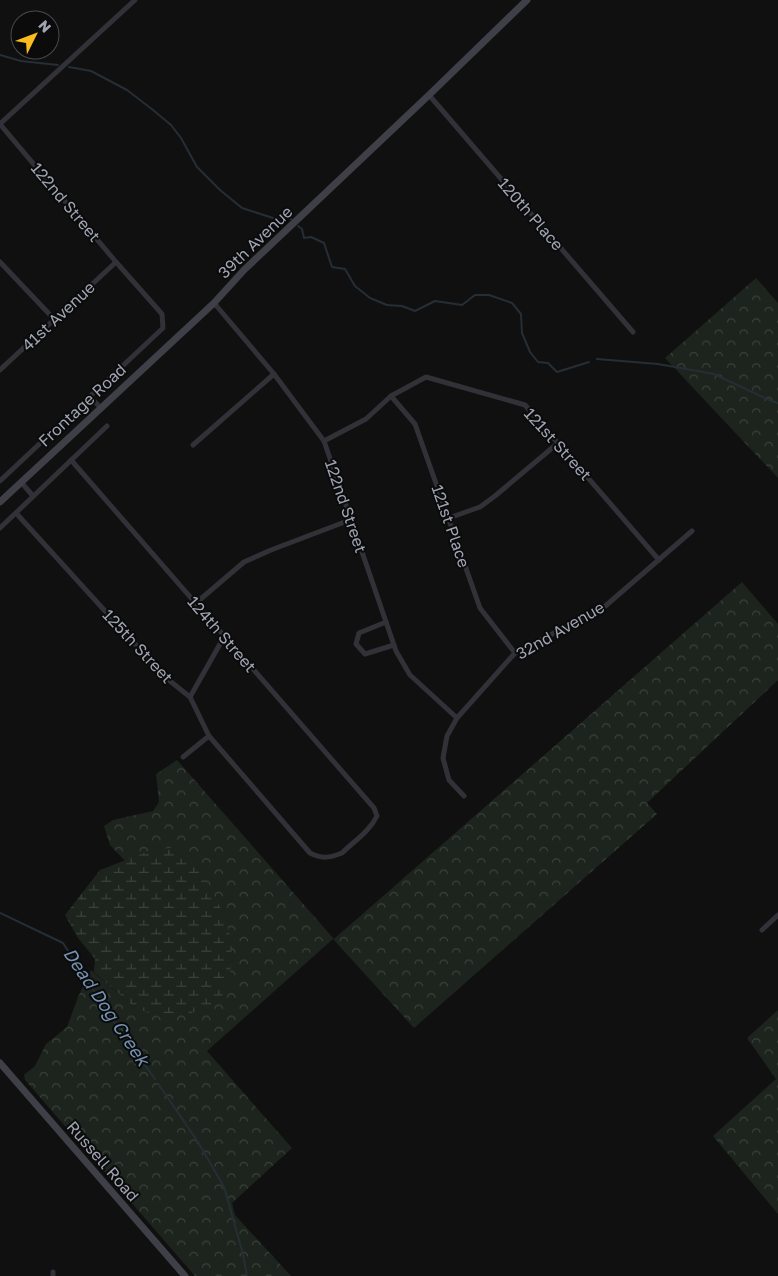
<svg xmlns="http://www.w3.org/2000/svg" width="778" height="1276" font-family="'Golos Text',sans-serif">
<defs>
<pattern id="forest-crowns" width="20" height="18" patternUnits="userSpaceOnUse" patternTransform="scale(1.25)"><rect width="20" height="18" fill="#1c241d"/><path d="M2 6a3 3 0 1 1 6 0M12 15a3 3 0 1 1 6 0" fill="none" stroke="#3a413b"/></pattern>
<pattern id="wetland-marsh" width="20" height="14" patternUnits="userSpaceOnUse" patternTransform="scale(1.25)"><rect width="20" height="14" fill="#1c241d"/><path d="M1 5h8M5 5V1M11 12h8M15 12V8" fill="none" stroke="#3a413b"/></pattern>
</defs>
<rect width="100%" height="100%" fill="#101011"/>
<g fill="url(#forest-crowns)">
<polygon points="756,278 778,303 778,478 665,358"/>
<polygon points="742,582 778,624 778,680 647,803 657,814 414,1028 333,939 207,1051 292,1148 232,1203 235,1215 291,1276 195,1276 25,1080 24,1075 35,1066 46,1044 67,1027 78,997 91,970 135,1008 149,851 125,861 110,845 104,826 113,820 153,811 159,802 156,774 177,760 334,939"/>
<polygon points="778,1010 778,1214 713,1136 776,1079 747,1038"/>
</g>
<polygon fill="url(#wetland-marsh)" points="175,847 201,872 222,911 232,941 230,977 220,1001 191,1013 163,1018 135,1008 94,972 95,959 78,938 65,915 100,870 149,851"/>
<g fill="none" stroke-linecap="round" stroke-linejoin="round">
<g stroke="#262e35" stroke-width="2">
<polyline points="0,55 21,61 58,65"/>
<polyline points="69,67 91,71 127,90 153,110 171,125 181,138 197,167 220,190 242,208 273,218 289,218 291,219"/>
<polyline points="298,226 302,229 304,238 311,237 324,243 332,267 345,269 355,286 370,298 387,305 402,306 415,311 435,301 462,305 475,295 489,295 512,303 521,314 522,333 530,352 538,362 548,363 557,372 589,362"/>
<polyline points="597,359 658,364 714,374 769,400 778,403"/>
<polyline points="0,913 63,943 115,1023 155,1079"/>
<polyline points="159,1085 198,1142 224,1187 243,1254 247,1276"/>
</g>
<g stroke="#313137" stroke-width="5">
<polyline points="429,95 633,332"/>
<polyline points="0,124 116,262 162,314 163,328 0,481"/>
<polyline points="0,124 135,0"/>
<polyline points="0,262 54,319"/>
<polyline points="214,303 274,374 324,441 396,651 410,675 457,718"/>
<polyline points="0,370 116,262"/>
<polyline points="391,396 415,424 480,608 515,653"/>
<polyline points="90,397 101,408"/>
<polyline points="324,441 366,419 391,396 426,377 525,405 659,560"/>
<polyline points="193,445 274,374"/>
<polyline points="21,482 33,496"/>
<path d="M16 513 165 677 190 697 209 736 310 853C322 859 329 858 342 853 354 841 369 832 377 816L374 808 71 460"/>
<polyline points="449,518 480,507 495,496 558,443"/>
<polyline points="0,528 107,426"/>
<polyline points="196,603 244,562 271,550 350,520"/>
<polyline points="386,622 359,633 356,644 365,654 394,645"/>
<polyline points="190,697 224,637"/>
<polyline points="183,757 209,736"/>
<polyline points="464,796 449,780 443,758 447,736 457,718 515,653 603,608 692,531"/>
<polyline points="762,930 778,915"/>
<polyline points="53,1276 53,1272"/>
</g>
<g stroke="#3f4047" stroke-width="7">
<polyline points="0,502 214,303 244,270 429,95 527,0"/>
<polyline points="0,1063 185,1276"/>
</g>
</g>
<g text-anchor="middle" stroke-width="4" stroke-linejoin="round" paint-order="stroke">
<g font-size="16" fill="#a0a5b3" stroke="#0b0b0c">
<text transform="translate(66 202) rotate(50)" y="6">122nd Street</text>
<text transform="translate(531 214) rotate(49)" y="6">120th Place</text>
<text transform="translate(255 242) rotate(-44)" y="6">39th Avenue</text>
<text transform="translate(58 316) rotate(-43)" y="6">41st Avenue</text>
<text transform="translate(82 405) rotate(-43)" y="6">Frontage Road</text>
<text transform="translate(558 444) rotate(48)" y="6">121st Street</text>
<text transform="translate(346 506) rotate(71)" y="6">122nd Street</text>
<text transform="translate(451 526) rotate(71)" y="6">121st Place</text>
<text transform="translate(560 630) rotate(-30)" y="6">32nd Avenue</text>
<text transform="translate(222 634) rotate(49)" y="6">124th Street</text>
<text transform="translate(138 646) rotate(47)" y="6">125th Street</text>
<text transform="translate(103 1161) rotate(49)" y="6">Russell Road</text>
</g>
<g font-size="18" font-style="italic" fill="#7492b1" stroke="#0b0b0c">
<text transform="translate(106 1007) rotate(56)" y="6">Dead Dog Creek</text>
</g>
</g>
<g transform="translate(35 35) rotate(48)"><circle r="24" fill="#0b0b0c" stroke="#47494f"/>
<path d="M0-4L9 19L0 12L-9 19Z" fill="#fbbc1e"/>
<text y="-8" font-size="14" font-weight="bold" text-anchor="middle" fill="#a0a5b3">N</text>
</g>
</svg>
